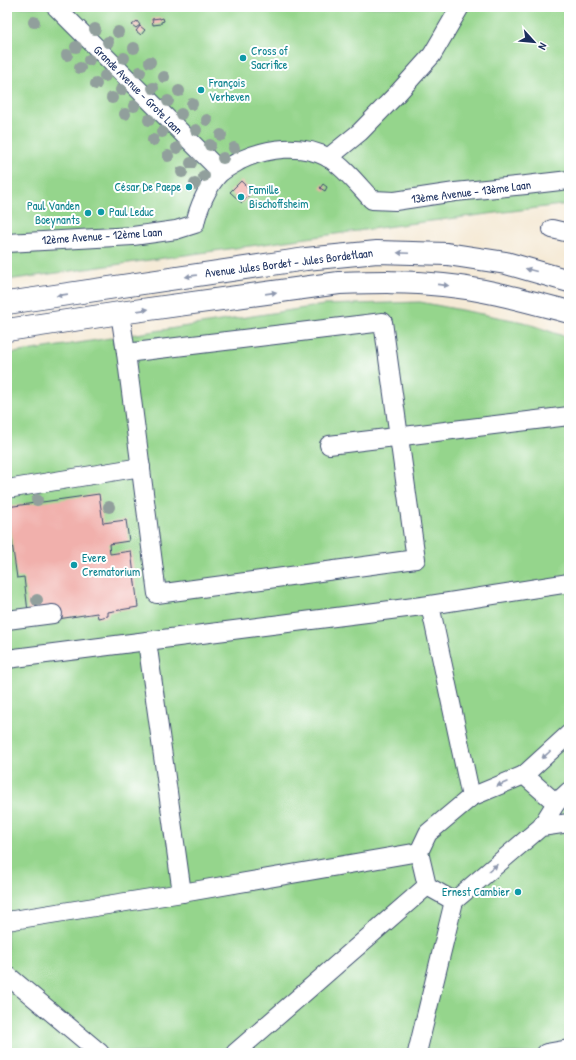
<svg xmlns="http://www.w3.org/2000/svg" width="576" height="1060" font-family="'Patrick Hand',sans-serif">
<rect width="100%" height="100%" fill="#fff"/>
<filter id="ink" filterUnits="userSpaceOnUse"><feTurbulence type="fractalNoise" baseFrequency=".025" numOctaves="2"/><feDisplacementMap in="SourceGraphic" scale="8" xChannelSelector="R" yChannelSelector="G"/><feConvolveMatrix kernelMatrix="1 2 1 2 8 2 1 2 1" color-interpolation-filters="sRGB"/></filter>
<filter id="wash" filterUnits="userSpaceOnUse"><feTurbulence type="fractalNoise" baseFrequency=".012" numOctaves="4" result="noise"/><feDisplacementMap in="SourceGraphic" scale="16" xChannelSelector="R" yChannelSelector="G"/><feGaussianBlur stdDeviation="0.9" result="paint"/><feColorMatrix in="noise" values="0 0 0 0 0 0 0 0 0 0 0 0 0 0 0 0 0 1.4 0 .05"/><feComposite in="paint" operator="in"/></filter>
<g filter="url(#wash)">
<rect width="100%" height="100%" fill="#f5ead6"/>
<g fill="#95d58c" stroke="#588275">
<polygon points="7,7 569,7 569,204 407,224 7,280"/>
<polygon points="420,302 523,322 569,338 569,1053 7,1053 7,354 324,305"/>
</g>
<g id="blocks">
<g fill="#f1b0ac">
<polygon points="160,18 160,19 163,18 164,21 161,22 161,24 153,25 152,19"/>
<polygon points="137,21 140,25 136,28 132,25"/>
<polygon points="140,26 145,30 141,35 136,31"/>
<polygon points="241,181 252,192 242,203 230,192"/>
<polygon points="323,184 327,187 325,191 320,188"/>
<polygon points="99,494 103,523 126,520 129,541 109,544 110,554 131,551 138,607 108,612 108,616 98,618 97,613 58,619 28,612 24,577 17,578 7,507"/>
</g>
</g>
</g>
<g filter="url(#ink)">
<use href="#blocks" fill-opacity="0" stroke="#3c4b70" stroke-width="1"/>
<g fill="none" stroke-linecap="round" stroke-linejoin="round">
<g stroke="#3c4b70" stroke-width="20">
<g id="minor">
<polyline points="56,7 221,172"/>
<polyline points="328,158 360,132 397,94 432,55 460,7"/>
<polyline points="552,229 569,233"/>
<path d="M7 243 133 236 176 230 195 224C198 208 208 185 220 173 226 168 234 164 241 160 267 148 302 143 329 158 345 168 359 186 372 200L395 201 455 192 526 185 569 180"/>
<polyline points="120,313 126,353"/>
<polygon points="383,322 416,559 157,594 126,353"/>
<polyline points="329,445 569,416"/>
<polyline points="7,489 141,467"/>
<polyline points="7,620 53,614"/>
<polyline points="7,659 147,641"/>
<polyline points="524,775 569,734"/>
<polyline points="471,797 430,605 569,583"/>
<polyline points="556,803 569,791"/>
<polyline points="541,827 556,803 524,775 471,797 428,833 419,852 427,886 454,901 541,827 569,823"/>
<polyline points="182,893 147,641 430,605"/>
<polyline points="7,921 182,893 419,852"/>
<polyline points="7,975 100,1053"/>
<polyline points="235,1053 427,886"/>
<polyline points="417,1053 454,901"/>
<polyline points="546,1053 569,1049"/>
</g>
</g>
<g stroke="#3c4b70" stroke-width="24">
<g id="major">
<polyline points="7,303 306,259 377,252 447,254 506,263 569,281"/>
<path d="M7 330 120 313 339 283C374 282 408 281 443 285 486 289 527 301 569 312"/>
</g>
</g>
<use href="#minor" stroke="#fff" stroke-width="18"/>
<use href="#major" stroke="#fff" stroke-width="22"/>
</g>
<g fill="#919f9c">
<circle cx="34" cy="22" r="6"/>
<circle cx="95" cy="29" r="6"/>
<circle cx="118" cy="32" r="6"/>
<circle cx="108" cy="42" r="6"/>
<circle cx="76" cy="47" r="6"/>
<circle cx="134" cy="48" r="6"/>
<circle cx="67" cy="55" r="6"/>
<circle cx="124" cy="58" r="6"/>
<circle cx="89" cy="60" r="6"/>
<circle cx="150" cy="62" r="6"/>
<circle cx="80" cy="68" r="6"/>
<circle cx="140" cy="72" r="6"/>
<circle cx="105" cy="76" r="6"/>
<circle cx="164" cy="77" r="6"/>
<circle cx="96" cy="84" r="6"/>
<circle cx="153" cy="88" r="6"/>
<circle cx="121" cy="90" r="6"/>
<circle cx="179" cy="91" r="6"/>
<circle cx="112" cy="98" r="6"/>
<circle cx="168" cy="101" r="6"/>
<circle cx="192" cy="104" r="6"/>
<circle cx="134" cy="106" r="6"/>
<circle cx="125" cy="114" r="6"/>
<circle cx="181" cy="114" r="6"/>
<circle cx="149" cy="120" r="6"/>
<circle cx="207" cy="120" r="6"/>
<circle cx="196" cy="130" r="6"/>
<circle cx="162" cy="132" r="6"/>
<circle cx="221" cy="135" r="6"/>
<circle cx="153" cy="140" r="6"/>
<circle cx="210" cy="145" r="6"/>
<circle cx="177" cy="148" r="6"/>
<circle cx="234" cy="148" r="6"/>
<circle cx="168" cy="156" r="6"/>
<circle cx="223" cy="158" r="6"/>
<circle cx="191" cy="163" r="6"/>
<circle cx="182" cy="172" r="6"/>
<circle cx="204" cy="176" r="6"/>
<circle cx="195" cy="184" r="6"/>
<circle cx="37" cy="500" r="6"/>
<circle cx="109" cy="507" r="6"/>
<circle cx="37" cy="600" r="6"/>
</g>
<defs><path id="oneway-solid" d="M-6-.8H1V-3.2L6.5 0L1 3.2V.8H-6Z"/></defs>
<g fill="#8d97ae">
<use href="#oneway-solid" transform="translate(403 253) rotate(-178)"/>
<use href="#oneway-solid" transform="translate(531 270) rotate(-165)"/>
<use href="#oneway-solid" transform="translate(191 276) rotate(172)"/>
<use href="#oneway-solid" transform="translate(443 285) rotate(6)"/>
<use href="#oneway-solid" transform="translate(271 293) rotate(-8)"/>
<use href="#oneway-solid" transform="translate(62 295) rotate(172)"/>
<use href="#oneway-solid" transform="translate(143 310) rotate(-8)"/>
<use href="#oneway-solid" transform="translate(546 755) rotate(138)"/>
<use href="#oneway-solid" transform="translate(502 784) rotate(157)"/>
<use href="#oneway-solid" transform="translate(493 868) rotate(-40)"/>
</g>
</g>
<g fill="#0f9aa8" stroke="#fff" stroke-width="1.5">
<circle cx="243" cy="58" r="4"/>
<circle cx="201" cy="90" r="4"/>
<circle cx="189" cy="187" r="4"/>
<circle cx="241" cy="197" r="4"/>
<circle cx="101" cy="212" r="4"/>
<circle cx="88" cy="213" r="4"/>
<circle cx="74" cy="565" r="4"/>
<circle cx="518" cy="892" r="4"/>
</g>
<g text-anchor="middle" stroke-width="4" stroke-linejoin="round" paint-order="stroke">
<g font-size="12" fill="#0d838f" stroke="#fff" text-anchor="start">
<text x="251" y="55">Cross of<tspan x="251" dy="14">Sacrifice</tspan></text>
<text x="209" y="87">François<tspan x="209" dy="14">Verheven</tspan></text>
<text x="181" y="191" text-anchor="end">César De Paepe</text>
<text x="249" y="194">Famille<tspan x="249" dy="14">Bischoffsheim</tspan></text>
<text x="80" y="210" text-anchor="end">Paul Vanden<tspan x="80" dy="14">Boeynants</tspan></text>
<text x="109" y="216">Paul Leduc</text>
<text x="82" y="562">Evere<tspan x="82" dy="14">Crematorium</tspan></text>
<text x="510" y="896" text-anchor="end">Ernest Cambier</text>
</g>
<g font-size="12" fill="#1b2f5e" stroke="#fff">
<text transform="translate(138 90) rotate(45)" y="4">Grande Avenue - Grote Laan</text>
<text transform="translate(471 192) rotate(-7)" y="4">13ème Avenue - 13ème Laan</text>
<text transform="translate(102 236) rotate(-4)" y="4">12ème Avenue - 12ème Laan</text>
<text transform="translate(289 263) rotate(-7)" y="4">Avenue Jules Bordet - Jules Bordetlaan</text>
</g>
</g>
<rect width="576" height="1060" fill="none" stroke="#fff" stroke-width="24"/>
<g transform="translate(534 42) rotate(117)" stroke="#ffffff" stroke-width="3" paint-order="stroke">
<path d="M0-3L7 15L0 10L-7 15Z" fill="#1b2f5e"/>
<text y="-6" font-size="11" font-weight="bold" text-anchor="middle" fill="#1b2f5e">N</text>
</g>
</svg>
